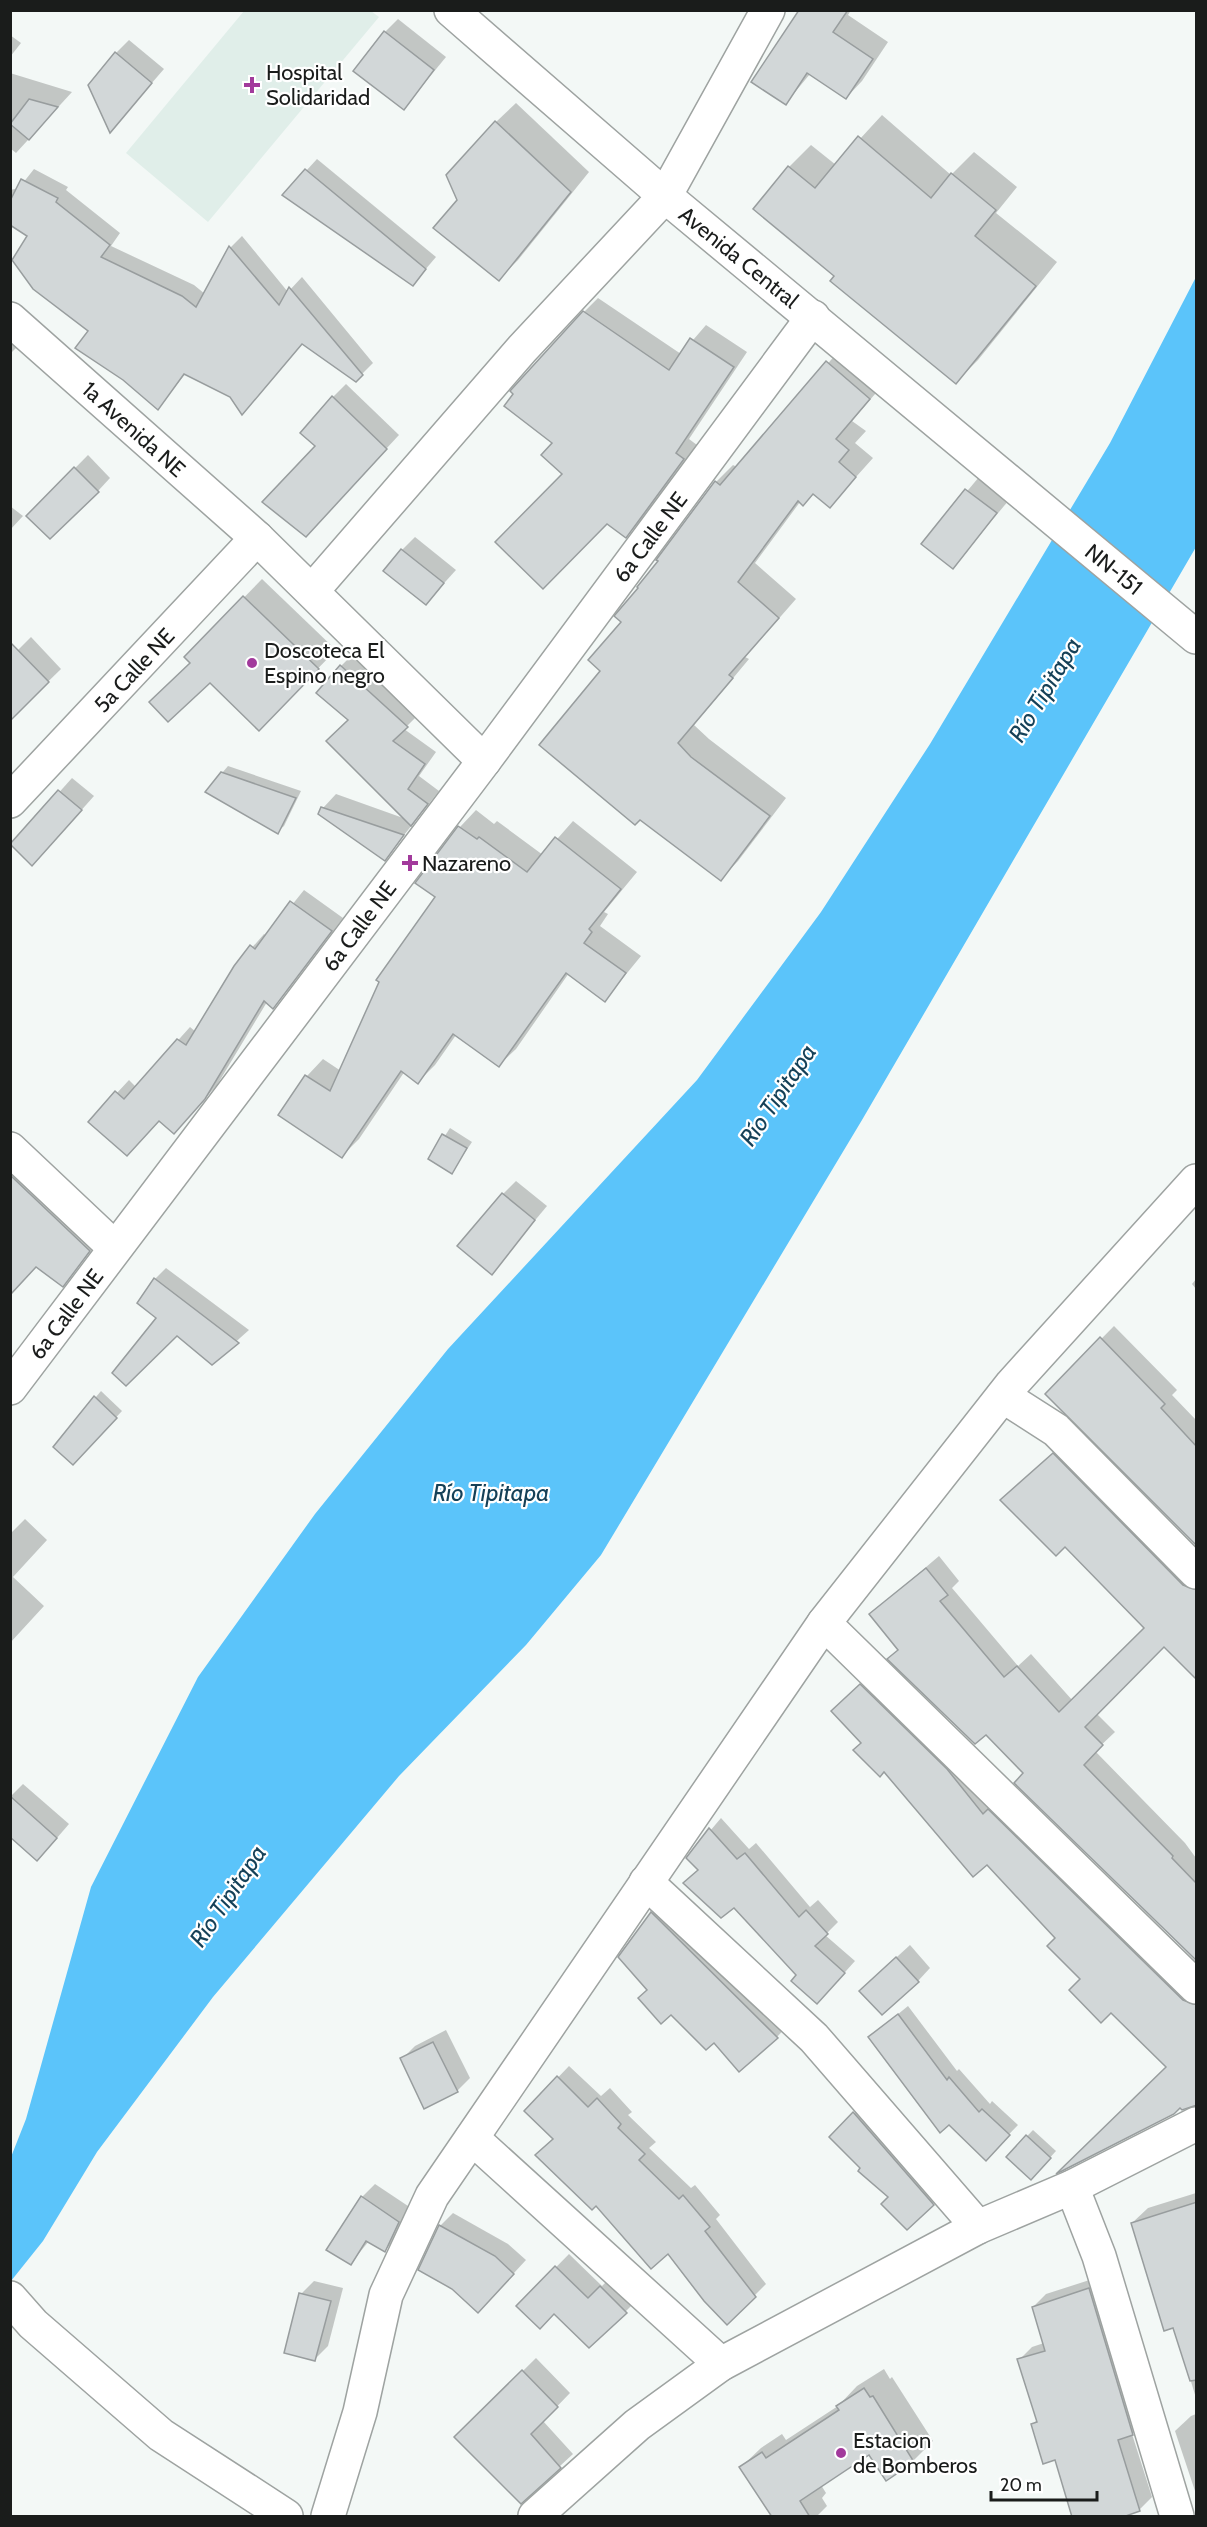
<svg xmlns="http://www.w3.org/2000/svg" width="1207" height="2527" font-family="Cabin,sans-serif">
<rect width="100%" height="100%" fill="#f3f8f6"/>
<polygon fill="#e0eee9" points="244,11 371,11 379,17 208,222 126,153"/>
<polygon fill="#5bc4fa" points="1196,277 1196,547 862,1120 601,1555 526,1645 399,1776 213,1997 97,2152 43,2241 11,2281 11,2157 26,2119 91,1887 198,1677 315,1514 448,1349 697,1080 821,912 930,744 1110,443"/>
<g fill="#0003">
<polygon points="801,10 851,10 848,15 888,42 862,81 846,98 810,74 786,103"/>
<polygon points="398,19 446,57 404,108 385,32"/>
<polygon points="10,35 21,43 10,57"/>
<polygon points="129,40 164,69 110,131 116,53"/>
<polygon points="10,73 72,92 16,153 10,148"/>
<polygon points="516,103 589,172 518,260 499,279 459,200 496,122"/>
<polygon points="882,115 951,175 974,152 1017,187 996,213 1057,262 978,360 956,382 836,276 789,167 811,145 836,165"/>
<polygon points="317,159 436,257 413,284 284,195"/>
<polygon points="34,169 68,187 66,190 120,233 111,246 194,285 205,294 231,247 242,236 288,292 302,277 373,363 356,380 303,343 243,413 231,396 186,373 158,408 90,330 29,235 10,223 10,190 19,188"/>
<polygon points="598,298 681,354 706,325 747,352 689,439 697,445 640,522 626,536 564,473 555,443 584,312"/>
<polygon points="10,326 24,340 10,354"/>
<polygon points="845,344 887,380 852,421 866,431 855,443 873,458 830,506 814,493 800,502 755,563 796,599 745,657 749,659 694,725 709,739 786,798 738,861 721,879 602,671 623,622 660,561 716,482 733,465 737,467"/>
<polygon points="346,384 399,435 318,522 333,397"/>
<polygon points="88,455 110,478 98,491 28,516"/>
<polygon points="979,477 1009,500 953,567 923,544"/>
<polygon points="10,506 23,516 10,530"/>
<polygon points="415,537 456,570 426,603 402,550"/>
<polygon points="262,579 336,650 259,729 186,657"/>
<polygon points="31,637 61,669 23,706 10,658"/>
<polygon points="353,654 419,714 404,729 436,752 419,776 439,791 385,859 323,808 336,794 406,819 350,720 341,666"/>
<polygon points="228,766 301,791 284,826 277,832 222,773"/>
<polygon points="72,778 94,796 45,851 12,845"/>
<polygon points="476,810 494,824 497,821 543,855 573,821 637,872 604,912 608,914 600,926 641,956 605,1000 569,973 516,1049 499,1065 456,1035 435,1065 418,1082 405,1071 359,1139 342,1156 280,1114 307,1076 323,1059 341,1071 437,897 417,883 460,827"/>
<polygon points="304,890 343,918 285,994 273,1007 267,1002 217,1085 186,1120 90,1122 129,1080 136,1087 190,1027 196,1032 235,967 264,934 267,936"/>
<polygon points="450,1128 472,1142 452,1172 430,1159"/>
<polygon points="10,1152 101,1238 63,1285 37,1265 10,1279"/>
<polygon points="516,1181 547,1206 492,1272 503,1194"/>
<polygon points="166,1268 249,1330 212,1363 158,1318 155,1279"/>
<polygon points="1196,1279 1196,1289 1192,1284"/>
<polygon points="1114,1326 1177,1390 1172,1395 1196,1420 1196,1544 1047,1394"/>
<polygon points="101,1391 122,1411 73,1463 55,1446"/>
<polygon points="1066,1442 1196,1573 1196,1676 1164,1645 1096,1713 1115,1732 1095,1751 1185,1843 1196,1858 1196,1959 1025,1773 899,1649 871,1614 939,1556 959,1581 952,1588 1018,1666 1031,1654 1073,1701 1146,1628 1014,1488"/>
<polygon points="25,1519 47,1540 13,1577 44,1606 10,1643 10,1534"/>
<polygon points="874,1673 1196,1988 1196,2105 1179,2107 1168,2067 1082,1979 1057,1938 987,1863 863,1743 846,1698"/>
<polygon points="23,1784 69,1824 50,1846 10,1797"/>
<polygon points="721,1818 749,1849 756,1843 810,1907 818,1900 838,1922 825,1935 855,1961 828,1991 798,1975 688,1857"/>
<polygon points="665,1900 789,2024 777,2037 714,2041 652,1913"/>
<polygon points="910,1945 930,1968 918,1981 874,1978"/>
<polygon points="908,2006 957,2071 959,2069 990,2104 992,2101 1018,2125 986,2158 870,2037"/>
<polygon points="446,2030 470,2078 457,2091 402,2059 415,2046"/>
<polygon points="569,2066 601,2096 610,2088 632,2112 628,2115 656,2142 649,2148 691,2188 695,2185 720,2215 716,2219 766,2284 727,2323 669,2251 526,2111"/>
<polygon points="863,2104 942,2195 907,2228 890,2197 831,2137"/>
<polygon points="1033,2130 1056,2151 1037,2172 1008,2156"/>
<polygon points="375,2184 411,2208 398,2237 385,2250 369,2241 351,2263 362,2197"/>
<polygon points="1196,2193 1196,2398 1174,2326 1132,2223 1148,2208"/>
<polygon points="453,2213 508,2244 526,2260 491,2298 440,2226"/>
<polygon points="569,2254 602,2286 614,2274 638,2299 625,2312 554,2312 518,2306"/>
<polygon points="1102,2276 1145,2421 1132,2434 1152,2497 1139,2510 1056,2458 1033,2424 1038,2419 1019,2360 1032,2347 1044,2343 1033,2307 1046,2294"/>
<polygon points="314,2281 343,2288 328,2346 315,2359 301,2294"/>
<polygon points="536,2358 570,2393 543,2421 573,2454 521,2502 456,2437"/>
<polygon points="884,2369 890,2379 892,2377 933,2441 913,2461 887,2479 870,2453 821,2485 826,2493 822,2498 827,2506 817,2516 774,2516 741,2467 761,2448 782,2434 786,2440 838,2406 857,2386"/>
<polygon points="1196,2414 1196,2494 1175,2431 1191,2416"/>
</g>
<g fill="#d2d7d8" stroke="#989d9e" stroke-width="1.5">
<polygon points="799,10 848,10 833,32 873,59 846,99 807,73 786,105 751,82"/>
<polygon points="384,31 434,70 404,110 353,71"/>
<polygon points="115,52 152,83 110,133 88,85"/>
<polygon points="29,99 58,107 29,140 10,124"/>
<polygon points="495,121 571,192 499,281 433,228 457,200 446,175"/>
<polygon points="858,136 931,198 951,173 996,210 975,236 1036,286 956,384 830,281 834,276 753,209 788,166 815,188"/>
<polygon points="305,169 426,269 413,286 282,195"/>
<polygon points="21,179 58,198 56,202 110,245 101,257 182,296 196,307 229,246 279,305 289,287 363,375 356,382 302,344 242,415 230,397 184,374 158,410 123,380 75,348 88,331 33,289 12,260 27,236 10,225 10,201"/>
<polygon points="583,311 669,370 690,338 734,367 676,453 684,459 626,538 607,524 543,589 495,542 562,474 541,455 552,443 504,406 513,394 510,391"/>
<polygon points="826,361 870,399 836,439 849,450 839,462 856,477 830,508 813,494 803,506 798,501 738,582 779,618 729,675 733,678 678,743 691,757 770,816 721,881 640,820 635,825 539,745 600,671 588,660 621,622 614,616 638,588 637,587 658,561 656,560 715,481 720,485"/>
<polygon points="332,396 387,449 306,537 262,502 315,446 300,433"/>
<polygon points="74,467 99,492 50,539 26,516"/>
<polygon points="965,489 997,513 953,569 921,544"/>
<polygon points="401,549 444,583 426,605 383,571"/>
<polygon points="243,596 319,669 259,731 210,683 168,722 149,702 190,663 184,657"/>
<polygon points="10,642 49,682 10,721"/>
<polygon points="340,665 408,727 393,741 425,764 408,789 428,804 411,826 326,741 348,720 316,693"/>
<polygon points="221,772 296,798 278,834 205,792"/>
<polygon points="58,790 82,810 32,866 10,844"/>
<polygon points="321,807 404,835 385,861 318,814"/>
<polygon points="458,826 477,839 479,837 527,872 555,837 621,889 589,929 592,932 584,943 626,973 605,1002 566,973 499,1067 453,1034 418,1084 401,1071 342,1158 278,1115 305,1075 330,1091 379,982 376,980 435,897 415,883"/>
<polygon points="290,901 332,931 273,1009 264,1001 205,1099 174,1134 159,1121 127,1156 88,1122 115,1091 124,1099 177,1039 186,1045 234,966 250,945 255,949"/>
<polygon points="442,1134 467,1148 452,1174 428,1159"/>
<polygon points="10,1175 90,1251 63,1287 36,1267 10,1295"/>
<polygon points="502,1193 535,1220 492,1275 457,1246"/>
<polygon points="154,1278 239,1343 212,1365 177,1336 126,1386 112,1373 156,1318 137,1303"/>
<polygon points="1100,1337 1165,1404 1161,1408 1197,1447 1197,1546 1045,1394"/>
<polygon points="94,1396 117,1418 73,1465 53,1447"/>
<polygon points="1053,1453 1183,1585 1197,1590 1197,1680 1164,1647 1085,1727 1103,1745 1084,1765 1173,1856 1172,1858 1197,1884 1197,1961 1014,1783 1023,1773 986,1735 975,1744 887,1659 898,1650 869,1614 926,1568 948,1595 940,1601 1004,1677 1017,1666 1059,1712 1144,1628 1065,1547 1056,1556 1000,1500"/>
<polygon points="860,1684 947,1769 983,1814 988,1809 1183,2000 1197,2005 1197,2105 1182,2110 1180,2108 1174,2114 1056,2174 1166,2067 1111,2013 1101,2023 1069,1990 1080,1979 1047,1946 1055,1938 987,1865 973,1877 884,1772 880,1777 853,1750 861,1743 831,1711"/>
<polygon points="10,1796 57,1838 37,1861 10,1837"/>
<polygon points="709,1828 737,1859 745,1853 799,1917 806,1910 828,1934 815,1946 845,1973 817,2004 791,1981 796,1975 734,1908 721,1918 683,1883 698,1870 686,1858"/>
<polygon points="651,1912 778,2038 739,2072 714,2043 706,2050 671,2015 661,2024 638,1998 647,1990 618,1957"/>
<polygon points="896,1957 919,1982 882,2015 859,1991"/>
<polygon points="898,2014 947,2080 949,2077 979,2112 982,2109 1010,2135 986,2161 949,2125 940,2133 868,2037"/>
<polygon points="433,2042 458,2092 424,2109 400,2058"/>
<polygon points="557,2076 588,2107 597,2098 621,2124 618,2128 645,2154 639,2160 679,2199 683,2195 710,2227 705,2231 756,2297 727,2325 704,2301 668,2254 651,2269 596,2206 592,2210 535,2155 553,2139 524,2111"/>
<polygon points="853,2112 934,2205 907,2230 881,2204 888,2197 858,2171 860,2168 829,2137"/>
<polygon points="1026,2135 1051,2158 1031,2180 1006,2157"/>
<polygon points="361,2196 399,2222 385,2252 366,2241 351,2265 326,2250"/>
<polygon points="1197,2202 1197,2380 1190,2381 1173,2328 1164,2331 1131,2223"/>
<polygon points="439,2225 495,2256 514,2274 478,2313 452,2289 418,2270"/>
<polygon points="555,2266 588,2298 600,2286 627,2313 589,2348 554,2314 540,2329 516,2306"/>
<polygon points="1089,2288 1133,2435 1118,2440 1140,2511 1123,2517 1072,2517 1055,2460 1043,2464 1031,2424 1037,2422 1017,2359 1045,2351 1032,2307"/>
<polygon points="299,2293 331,2301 315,2361 284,2353"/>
<polygon points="522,2370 558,2407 531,2434 561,2468 521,2504 454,2437"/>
<polygon points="864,2388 870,2397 873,2396 914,2462 886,2481 869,2455 800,2501 810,2517 772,2517 739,2467 762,2452 766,2458 839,2410 836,2406"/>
</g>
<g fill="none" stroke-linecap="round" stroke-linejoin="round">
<g stroke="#9ea3a1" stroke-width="36">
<g id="street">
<polyline points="10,319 257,538 484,761"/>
<polyline points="312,591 522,349 665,196 768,10"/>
<polyline points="10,801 257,538"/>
<polyline points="10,1149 115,1248"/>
<polyline points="10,1388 484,761 813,317"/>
<polyline points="1003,1396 1056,1430 1196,1572"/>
<polyline points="824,1623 1196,1987"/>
<polyline points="646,1882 814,2038 978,2227"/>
<polyline points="472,2138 721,2364"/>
<polyline points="1072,2187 1099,2256 1177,2516"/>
<polyline points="10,2298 33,2324 161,2435 286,2516"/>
<polyline points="328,2516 360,2412 386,2295 432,2196 824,1623 1012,1384 1196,1181"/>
<polyline points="535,2516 637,2425 721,2364 978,2227 1072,2187 1196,2124"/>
</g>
</g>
<g stroke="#9ea3a1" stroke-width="36">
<polyline id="secondary" points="451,10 665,196 1196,637"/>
</g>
<use href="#street" stroke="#fff" stroke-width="33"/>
<use href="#secondary" stroke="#fff" stroke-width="33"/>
</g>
<g fill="#a23a9c" stroke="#fff" stroke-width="2">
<path d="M249 76h6v6h6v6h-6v6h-6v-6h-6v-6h6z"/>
<circle cx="252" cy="663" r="6"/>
<path d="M407 854h6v6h6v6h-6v6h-6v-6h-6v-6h6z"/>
<circle cx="841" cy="2453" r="6"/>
</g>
<g text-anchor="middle" stroke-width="4.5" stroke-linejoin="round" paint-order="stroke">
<g font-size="22" fill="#1a1c1b" stroke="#fff" text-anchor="start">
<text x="266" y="80">Hospital<tspan x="266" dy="25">Solidaridad</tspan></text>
<text x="264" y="658">Doscoteca El<tspan x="264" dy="25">Espino negro</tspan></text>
<text x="422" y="871">Nazareno</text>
<text x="853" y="2448">Estacion<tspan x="853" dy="25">de Bomberos</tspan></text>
</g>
<g font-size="22" fill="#1a1c1b" stroke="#fff">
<text transform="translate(739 257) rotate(39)" y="8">Avenida Central</text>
<text transform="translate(134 429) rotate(42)" y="8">1a Avenida NE</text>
<text transform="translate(650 537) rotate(-53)" y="8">6a Calle NE</text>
<text transform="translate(1114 569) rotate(39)" y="8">NN-151</text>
<text transform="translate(134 670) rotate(-47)" y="8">5a Calle NE</text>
<text transform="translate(359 926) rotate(-53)" y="8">6a Calle NE</text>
<text transform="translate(66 1314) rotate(-53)" y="8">6a Calle NE</text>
</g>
<g font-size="24" font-style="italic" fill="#154158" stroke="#fff">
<text transform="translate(1045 690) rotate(-59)" y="8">Río Tipitapa</text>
<text transform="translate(778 1095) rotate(-56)" y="8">Río Tipitapa</text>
<text x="491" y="1501">Río Tipitapa</text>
<text transform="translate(228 1896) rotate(-56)" y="8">Río Tipitapa</text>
</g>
</g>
<rect width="1207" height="2527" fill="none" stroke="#1a1c1b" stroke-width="24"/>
<path d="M991 2491v9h106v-9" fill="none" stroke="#1a1c1b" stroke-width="3"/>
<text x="1000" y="2491" font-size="18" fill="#1a1c1b" stroke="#ffffff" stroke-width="4.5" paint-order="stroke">20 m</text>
</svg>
